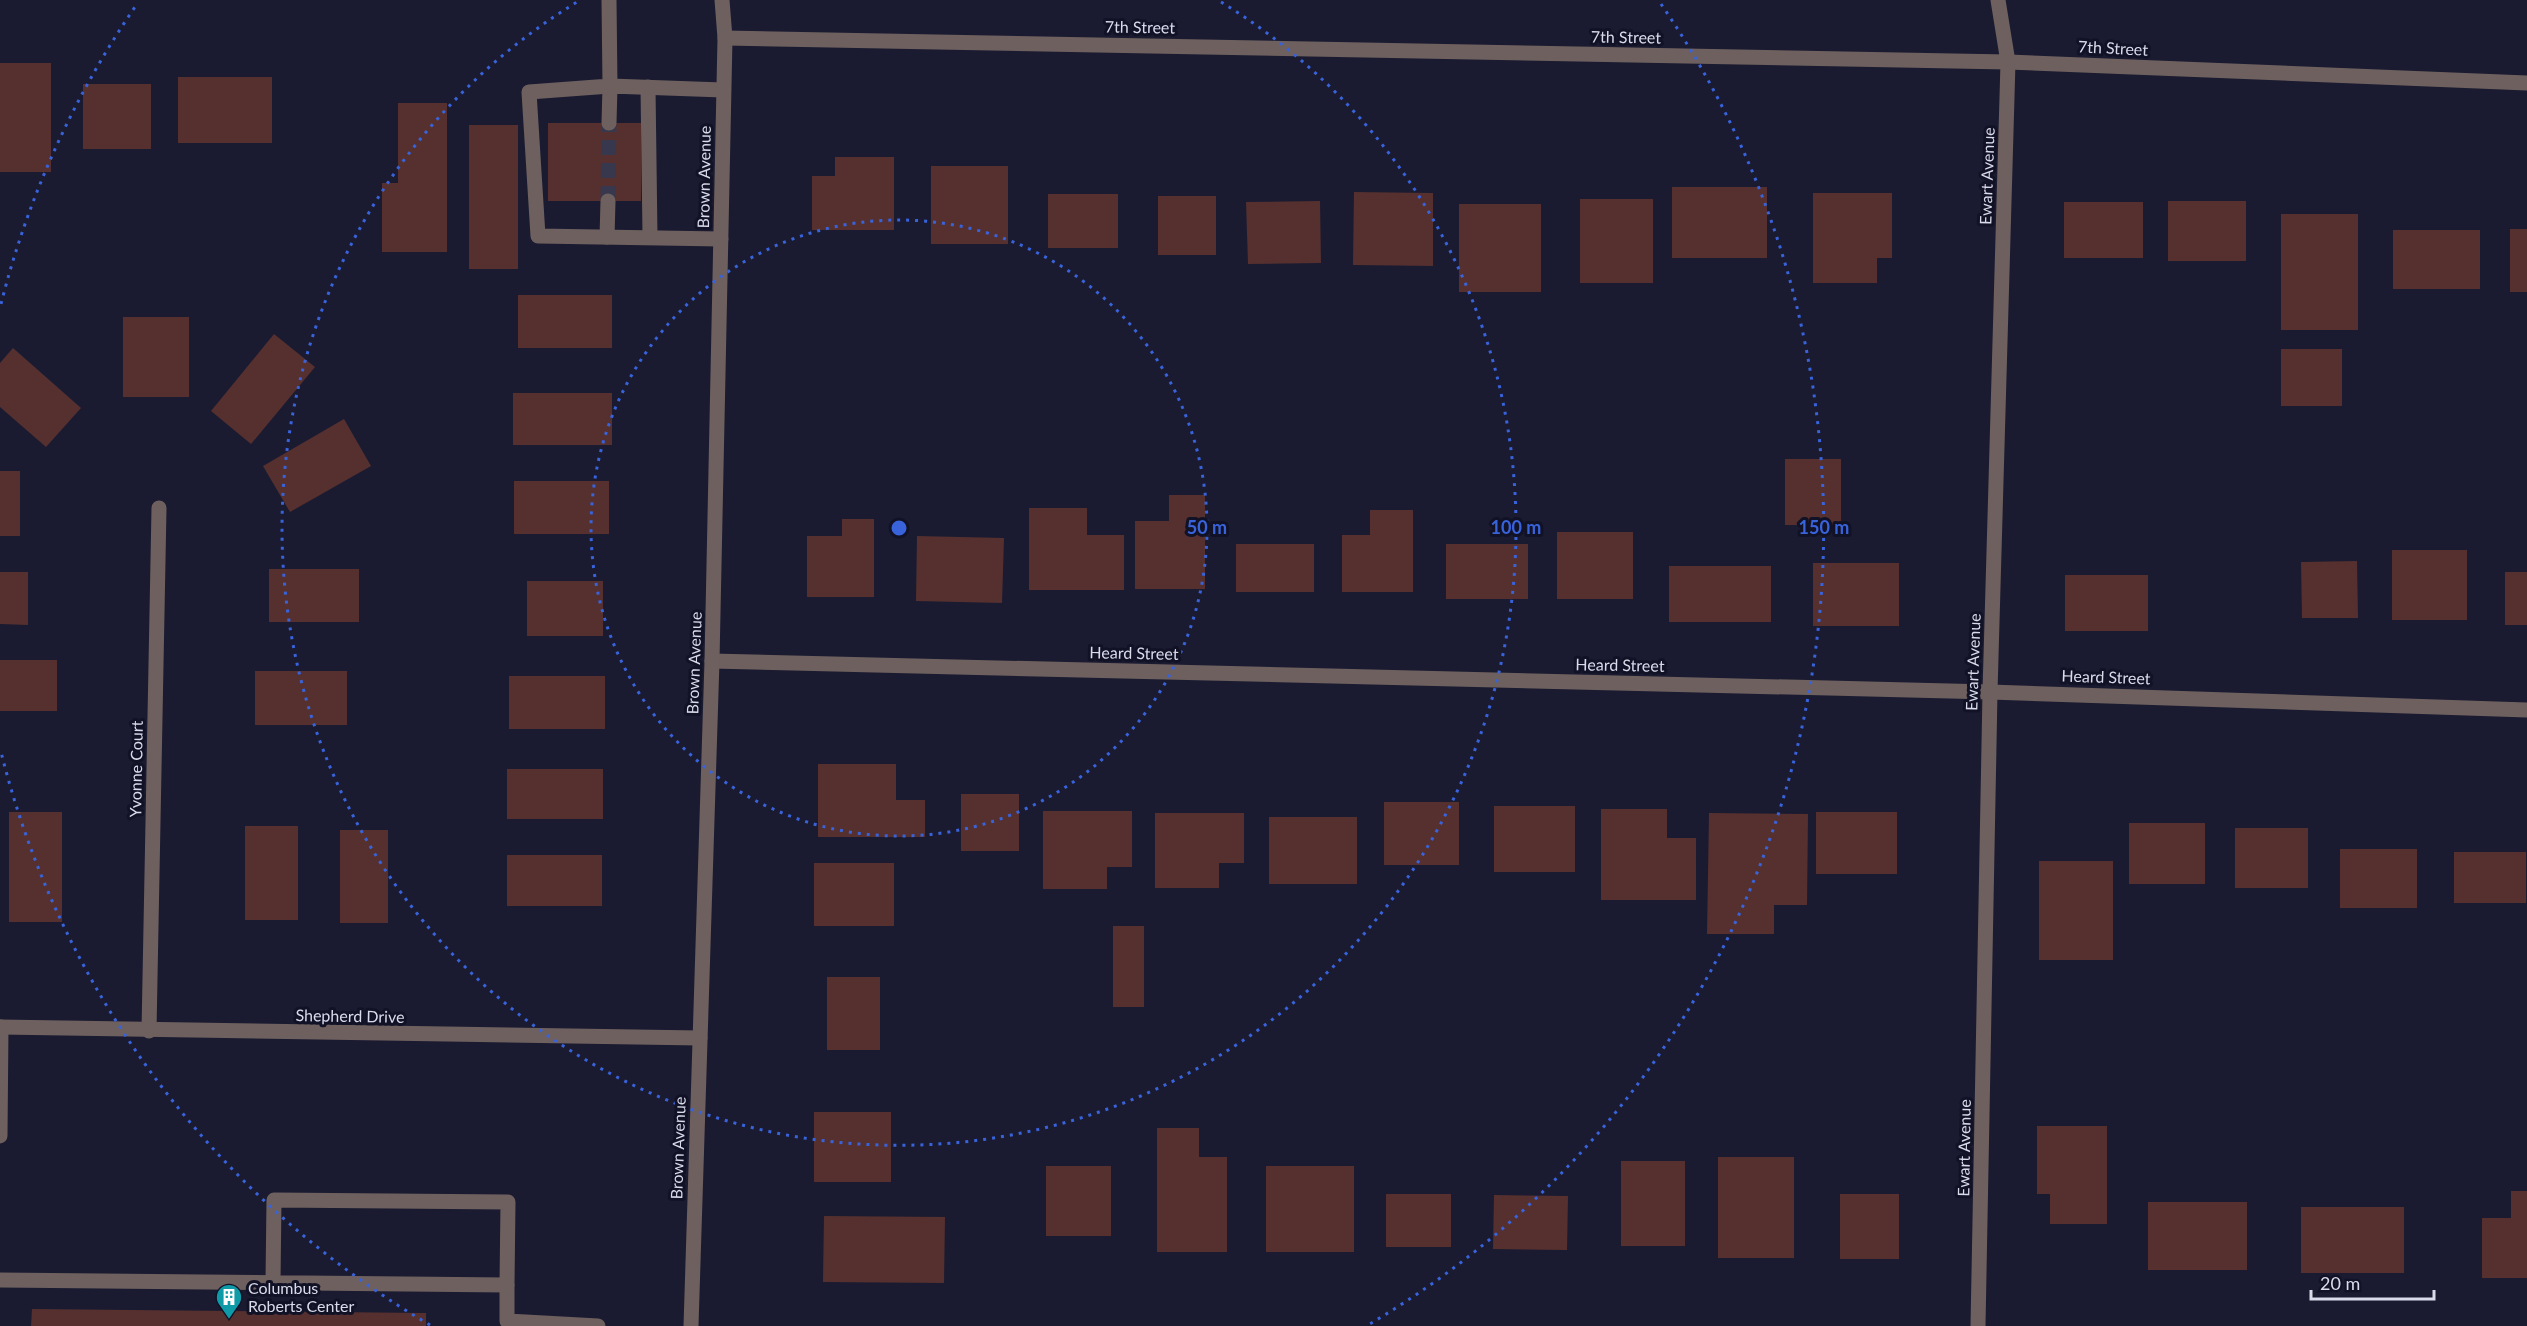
<svg xmlns="http://www.w3.org/2000/svg" width="2527" height="1326" font-family="Lato,sans-serif">
<rect width="100%" height="100%" fill="#1a1b31"/>
<g fill="#55302f">
<rect x="0" y="63" width="51" height="109"/>
<rect x="178" y="77" width="94" height="66"/>
<rect x="83" y="84" width="68" height="65"/>
<polygon points="398,103 447,103 447,252 382,252 382,183 398,183"/>
<rect x="548" y="123" width="93" height="78"/>
<rect x="469" y="125" width="49" height="144"/>
<polygon points="835,157 894,157 894,230 812,230 812,176 835,176"/>
<rect x="931" y="166" width="77" height="78"/>
<rect x="1672" y="187" width="95" height="71"/>
<polygon points="1354,192 1433,193 1433,266 1353,265"/>
<polygon points="1813,193 1892,193 1892,258 1877,258 1877,283 1813,283"/>
<rect x="1048" y="194" width="70" height="54"/>
<rect x="1158" y="196" width="58" height="59"/>
<rect x="1580" y="199" width="73" height="84"/>
<polygon points="1320,201 1321,263 1248,264 1246,202"/>
<rect x="2168" y="201" width="78" height="60"/>
<rect x="2064" y="202" width="79" height="56"/>
<rect x="1459" y="204" width="82" height="88"/>
<rect x="2281" y="214" width="77" height="116"/>
<rect x="2510" y="229" width="17" height="63"/>
<rect x="2393" y="230" width="87" height="59"/>
<rect x="518" y="295" width="94" height="53"/>
<rect x="123" y="317" width="66" height="80"/>
<polygon points="274,334 315,367 251,444 211,411"/>
<polygon points="13,348 81,408 46,447 0,407 0,363"/>
<rect x="2281" y="349" width="61" height="57"/>
<rect x="513" y="393" width="99" height="52"/>
<polygon points="344,419 371,466 290,512 263,466"/>
<rect x="1785" y="459" width="56" height="66"/>
<rect x="0" y="471" width="20" height="65"/>
<rect x="514" y="481" width="95" height="53"/>
<polygon points="1169,495 1205,495 1205,589 1135,589 1135,521 1169,521"/>
<polygon points="1029,508 1087,508 1087,535 1124,535 1124,590 1029,590"/>
<polygon points="1370,510 1413,510 1413,592 1342,592 1342,535 1370,535"/>
<polygon points="842,519 874,519 874,597 807,597 807,536 842,536"/>
<rect x="1557" y="532" width="76" height="67"/>
<polygon points="917,536 1004,538 1002,603 916,601"/>
<rect x="1236" y="544" width="78" height="48"/>
<rect x="1446" y="544" width="82" height="55"/>
<rect x="2392" y="550" width="75" height="70"/>
<polygon points="2357,561 2358,618 2302,618 2301,562"/>
<rect x="1813" y="563" width="86" height="63"/>
<rect x="1669" y="566" width="102" height="56"/>
<rect x="269" y="569" width="90" height="53"/>
<polygon points="0,572 28,572 28,625 0,624"/>
<rect x="2505" y="572" width="22" height="53"/>
<rect x="2065" y="575" width="83" height="56"/>
<rect x="527" y="581" width="76" height="55"/>
<rect x="0" y="660" width="57" height="51"/>
<rect x="255" y="671" width="92" height="54"/>
<rect x="509" y="676" width="96" height="53"/>
<polygon points="818,764 896,764 896,800 925,800 925,837 818,837"/>
<rect x="507" y="769" width="96" height="50"/>
<rect x="961" y="794" width="58" height="57"/>
<rect x="1384" y="802" width="75" height="63"/>
<rect x="1494" y="806" width="81" height="66"/>
<polygon points="1601,809 1667,809 1667,838 1696,838 1696,900 1601,900"/>
<polygon points="1043,811 1132,811 1132,867 1107,867 1107,889 1043,889"/>
<rect x="9" y="812" width="53" height="110"/>
<rect x="1816" y="812" width="81" height="62"/>
<polygon points="1155,813 1244,813 1244,863 1219,863 1219,888 1155,888"/>
<polygon points="1709,813 1808,814 1807,905 1774,905 1774,934 1707,934"/>
<rect x="1269" y="817" width="88" height="67"/>
<rect x="2129" y="823" width="76" height="61"/>
<rect x="245" y="826" width="53" height="94"/>
<rect x="2235" y="828" width="73" height="60"/>
<rect x="340" y="830" width="48" height="93"/>
<rect x="2340" y="849" width="77" height="59"/>
<rect x="2454" y="852" width="72" height="51"/>
<rect x="507" y="855" width="95" height="51"/>
<rect x="2039" y="861" width="74" height="99"/>
<rect x="814" y="863" width="80" height="63"/>
<rect x="1113" y="926" width="31" height="81"/>
<rect x="827" y="977" width="53" height="73"/>
<rect x="814" y="1112" width="77" height="70"/>
<polygon points="2037,1126 2107,1126 2107,1224 2050,1224 2050,1194 2037,1194"/>
<polygon points="1157,1128 1199,1128 1199,1157 1227,1157 1227,1252 1157,1252"/>
<rect x="1718" y="1157" width="76" height="101"/>
<rect x="1621" y="1161" width="64" height="85"/>
<rect x="1046" y="1166" width="65" height="70"/>
<rect x="1266" y="1166" width="88" height="86"/>
<polygon points="2511,1191 2527,1191 2527,1278 2482,1278 2482,1218 2511,1218"/>
<rect x="1386" y="1194" width="65" height="53"/>
<rect x="1840" y="1194" width="59" height="65"/>
<polygon points="1494,1195 1568,1196 1567,1250 1493,1249"/>
<rect x="2148" y="1202" width="99" height="68"/>
<rect x="2301" y="1207" width="103" height="66"/>
<polygon points="824,1216 945,1217 944,1283 823,1282"/>
<polygon points="32,1309 426,1313 426,1326 31,1326"/>
</g>
<g fill="none" stroke-linecap="round" stroke-linejoin="round">
<polyline stroke="#37384d" stroke-width="15" stroke-dasharray="15 8" stroke-linecap="butt" points="608,201 609,123"/>
<g stroke="#6e605e" stroke-width="15">
<polyline points="609,0 610,86 529,92 538,236 721,239"/>
<polyline points="725,38 2008,62 2527,83"/>
<polyline points="648,87 650,237"/>
<polyline points="609,123 610,86 723,90"/>
<polyline points="607,237 608,201"/>
<polyline points="712,661 1990,692 2527,710"/>
<polyline points="0,1027 700,1038"/>
<polyline points="149,1031 159,508"/>
<polyline points="0,1136 1,1027"/>
<polyline points="0,1280 507,1285 508,1202 274,1200 273,1282"/>
<polyline points="507,1285 507,1321 598,1326"/>
<polyline points="691,1326 712,661 725,38 722,0"/>
<polyline points="1978,1326 1990,692 2008,62 1998,0"/>
</g>
</g>
<g fill="none" stroke="#3963db" stroke-width="3" stroke-dasharray="3 6">
<circle cx="899" cy="528" r="308"/>
<path d="M1221 2A617 617 0 1 1 577 2"/>
<path d="M430 1325A925 925 0 0 1 1 752M1 304A925 925 0 0 1 137 4M1661 4A925 925 0 0 1 1368 1325"/>
</g>
<defs>
<g id="building-pin" transform="scale(1.35)"><path d="M0 17L-7.5 6A9.5 9.5 0 1 1 7.5 6Z" fill="#0f9aa8" stroke="#121227"/><path d="M-4-6H4V6H1V3H-1V6H-4ZM-2.5-4.3h1.7v1.8h-1.7ZM.8-4.3h1.7v1.8H.8ZM-2.5-1h1.7V.8h-1.7ZM.8-1h1.7V.8H.8Z" fill="#fff"/></g>
</defs>
<g fill-rule="evenodd">
<use href="#building-pin" x="229" y="1297"/>
</g>
<g text-anchor="middle" stroke-width="6" stroke-linejoin="round" paint-order="stroke">
<g font-size="16" fill="#d9daea" stroke="#121227">
<text transform="translate(1140 27) rotate(1)" y="6">7th Street</text>
<text transform="translate(1626 37) rotate(1)" y="6">7th Street</text>
<text transform="translate(2113 48) rotate(3)" y="6">7th Street</text>
<text transform="translate(1987 176) rotate(-88)" y="6">Ewart Avenue</text>
<text transform="translate(704 177) rotate(-89)" y="6">Brown Avenue</text>
<text transform="translate(1134 653) rotate(1)" y="6">Heard Street</text>
<text transform="translate(1973 662) rotate(-88)" y="6">Ewart Avenue</text>
<text transform="translate(694 663) rotate(-88)" y="6">Brown Avenue</text>
<text transform="translate(1620 665) rotate(1)" y="6">Heard Street</text>
<text transform="translate(2106 677) rotate(2)" y="6">Heard Street</text>
<text transform="translate(136 769) rotate(-89)" y="6">Yvonne Court</text>
<text transform="translate(350 1016) rotate(1)" y="6">Shepherd Drive</text>
<text transform="translate(678 1148) rotate(-88)" y="6">Brown Avenue</text>
<text transform="translate(1964 1148) rotate(-89)" y="6">Ewart Avenue</text>
</g>
<g font-size="16" fill="#d9daea" stroke="#121227" text-anchor="start">
<text x="248" y="1294">Columbus<tspan x="248" dy="18">Roberts Center</tspan></text>
</g>
</g>
<circle cx="899" cy="528" r="9" fill="#3963db" stroke="#121227" stroke-width="3"/>
<g font-size="18" text-anchor="middle" font-weight="bold" fill="#3963db" stroke="#121227" stroke-width="6" stroke-linejoin="round" paint-order="stroke">
<text x="1207" y="534">50 m</text>
<text x="1516" y="534">100 m</text>
<text x="1824" y="534">150 m</text>
</g>
<path d="M2311 1290v9h123v-9" fill="none" stroke="#d9daea" stroke-width="3"/>
<text x="2320" y="1290" font-size="18" fill="#d9daea" stroke="#121227" stroke-width="4.5" paint-order="stroke">20 m</text>
</svg>
